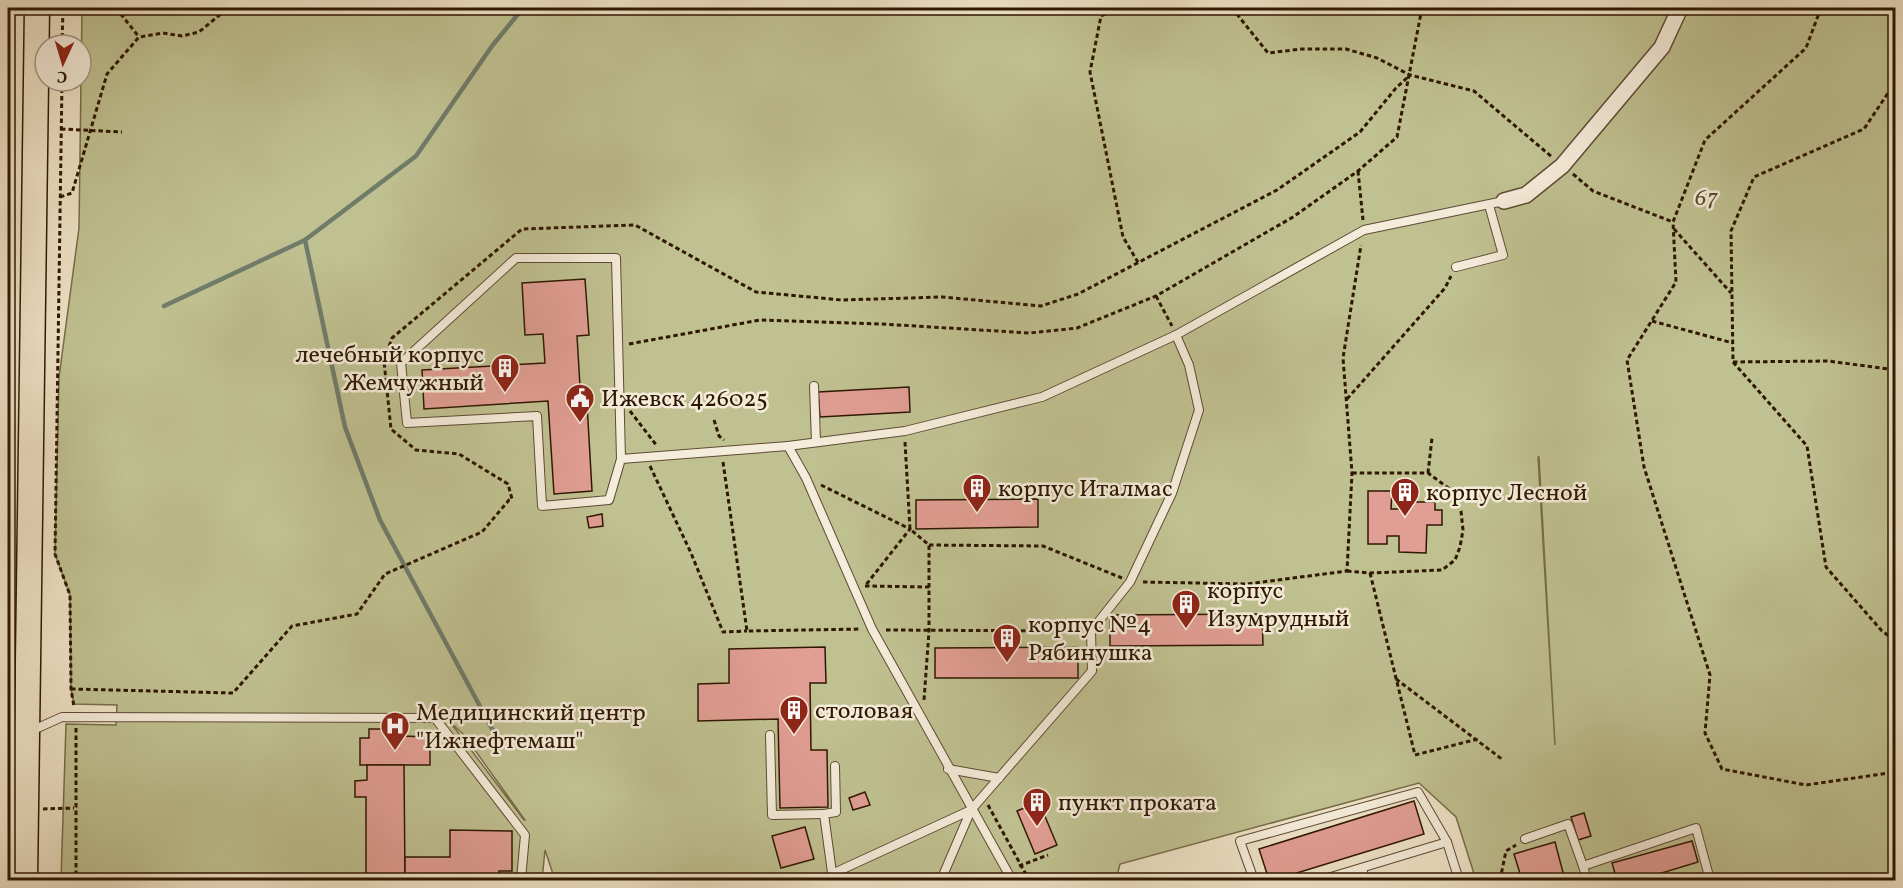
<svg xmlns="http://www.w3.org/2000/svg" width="1903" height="888" font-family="Vollkorn,serif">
<rect width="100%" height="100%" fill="#efe3c8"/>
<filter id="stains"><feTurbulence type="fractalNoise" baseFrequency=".00333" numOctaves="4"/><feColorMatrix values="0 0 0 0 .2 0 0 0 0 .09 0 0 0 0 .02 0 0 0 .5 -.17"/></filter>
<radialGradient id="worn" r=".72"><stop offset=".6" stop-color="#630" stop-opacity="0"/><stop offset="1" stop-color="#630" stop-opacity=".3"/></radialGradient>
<path fill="#c0c191" stroke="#786c4a" stroke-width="1.5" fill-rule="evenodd" d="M82 8H1895V880H1476L1456 817 1419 783 1120 864 1116 880H555L545 850 542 880H61L66 724 116 725 117 705 74 704 71 689 70 595 55 554 59 377 79 228ZM1538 457H1539L1555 745ZM450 722 464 735 525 820H524Z"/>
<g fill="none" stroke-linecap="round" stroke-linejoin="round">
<g stroke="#707c6a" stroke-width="4.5">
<polyline points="305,240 345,427 380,520 497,738"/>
<polyline points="164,306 305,240 416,156 492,46 523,8"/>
</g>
</g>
<g fill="#e19e94" stroke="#2f1702" stroke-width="1.5">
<polygon points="585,279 589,335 577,336 580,386 586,386 592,491 554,494 548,401 424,409 422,370 545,363 543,334 525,335 522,283"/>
<polygon points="909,387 910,412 820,417 818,392"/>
<polygon points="1368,491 1392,491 1391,509 1405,509 1405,502 1435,502 1435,510 1442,510 1442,525 1427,525 1426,553 1399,552 1399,536 1387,536 1387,544 1368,544"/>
<polygon points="1038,499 1038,527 916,529 916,500"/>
<polygon points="602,514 603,526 589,528 587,517"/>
<polygon points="1262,614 1263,645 1110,646 1110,615"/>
<polygon points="825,647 826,683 810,683 811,750 827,750 828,807 780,808 778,719 698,721 698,684 729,683 729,649"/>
<polygon points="1078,647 1078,678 935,678 935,648"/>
<polygon points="369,729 402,729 402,736 430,737 430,765 360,765 360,738 369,738"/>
<polygon points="367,765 404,765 405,880 366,880 366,797 355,797 355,781 367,780"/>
<polygon points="865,792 870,805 853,810 849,798"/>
<polygon points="1414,801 1424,834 1274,880 1269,880 1259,849"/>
<polygon points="1039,802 1057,845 1035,854 1017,811"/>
<polygon points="1584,813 1591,836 1578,840 1571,817"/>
<polygon points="805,827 814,859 781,868 772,836"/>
<polygon points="450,830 512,831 512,871 499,871 499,880 405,880 405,857 450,857"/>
<polygon points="1692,841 1698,862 1655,875 1656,880 1617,880 1612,863"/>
<polygon points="1555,842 1565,880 1522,880 1514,854"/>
</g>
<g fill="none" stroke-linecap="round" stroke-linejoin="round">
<g stroke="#5f4a34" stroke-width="10">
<g id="service">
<polyline points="1456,267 1503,255 1489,205"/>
<polyline points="814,386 816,442"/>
<polyline points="788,446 905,431 1042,397 1176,335 1364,230 1504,201"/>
<polyline points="621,459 609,500 542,506 537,416 407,423 401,363 516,258 616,258 621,459 788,446 806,478 872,629 1012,880"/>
<polyline points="31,731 62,717 435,718 525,835 521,880"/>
<polyline points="770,735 772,815 824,814"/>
<polyline points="948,769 999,778"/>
<polyline points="1525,839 1568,824 1583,866"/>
<polyline points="1362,868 1365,880"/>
<polyline points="832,874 971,810"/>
<polyline points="833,880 824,814 836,812 835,766"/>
<polyline points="941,880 971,810 1092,671 1091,631 1130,582 1172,493 1199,410 1189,365 1176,335"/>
<polyline points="1254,880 1240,841 1418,792 1447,842 1459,880"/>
<polyline points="1321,880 1447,842"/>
<polyline points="1587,880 1583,866 1696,828 1710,880"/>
</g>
</g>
<g stroke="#5f4a34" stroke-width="18">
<polyline id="minor" points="1504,201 1526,195 1562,166 1662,47 1680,8"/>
</g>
<g stroke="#2f1702" stroke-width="24">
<polyline id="secondary" points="8,734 27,733"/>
</g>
<g stroke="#2f1702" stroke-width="27">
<polyline id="primary" points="25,880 37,8"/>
</g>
<g stroke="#2f1702" stroke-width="3" stroke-dasharray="4.5 3" stroke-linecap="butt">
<polyline points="116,8 139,37"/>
<polyline points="1119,8 1101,16 1090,72 1123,237 1139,264"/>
<polyline points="1232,8 1268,53 1302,49 1346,49 1377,58 1410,75 1474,91 1552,157"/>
<polyline points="1821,8 1806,48 1705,140 1673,222 1676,282 1627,360 1644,467 1710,675 1705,733 1722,769 1806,785 1896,772"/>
<polyline points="62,45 63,8"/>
<polyline points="62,81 55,554 70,595 71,689 74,707"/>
<polyline points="1896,81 1864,129 1754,177 1731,231 1733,362 1807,446 1826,567 1882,631 1896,641"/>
<polyline points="61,129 122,132"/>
<polyline points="1358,171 1363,220"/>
<polyline points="1573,174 1593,191 1673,222"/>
<polyline points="60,197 72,193 107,74 139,37 163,33 182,36 199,32 228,8"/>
<polyline points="1674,229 1731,293"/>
<polyline points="1156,296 1172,326"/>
<polyline points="1652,321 1733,343"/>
<polyline points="629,344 760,320 882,324 1030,333 1077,328 1156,296 1293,217 1358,171 1397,137 1422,8"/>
<polyline points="1733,362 1828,361 1896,370"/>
<polyline points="1347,399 1445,288 1451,276"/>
<polyline points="630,411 657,446"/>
<polyline points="714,420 719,436 724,440"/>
<polyline points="905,442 910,529 929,545 929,631 924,700"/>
<polyline points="723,462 747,631 861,629"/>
<polyline points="650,466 691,553 723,632 747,631"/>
<polyline points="1428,473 1432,438"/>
<polyline points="821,485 910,529 865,586"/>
<polyline points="929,545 1043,546 1122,578"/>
<polyline points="1347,571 1370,573 1442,570 1455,560 1460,547 1463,530 1461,511 1451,490 1428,473 1352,473"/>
<polyline points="1370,573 1415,755 1478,739"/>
<polyline points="1143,582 1247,584 1347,571 1352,473 1343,358 1361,245"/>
<polyline points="865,586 929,587"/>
<polyline points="886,630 1080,631"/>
<polyline points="1396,679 1503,760"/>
<polyline points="71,689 233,693 292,626 357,614 385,574 482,532 509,500 512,499 508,484 459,454 416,450 391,429 384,361 392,338 522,229 635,225 756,292 842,300 942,297 1041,306 1078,294 1277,190 1360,132 1396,88 1410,75"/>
<polyline points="76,728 76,880"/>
<polyline points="988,805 1029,880"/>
<polyline points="43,809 74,808"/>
<polyline points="1019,866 1048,855"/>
<polyline points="1500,880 1506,851 1516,845"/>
</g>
<use href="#service" stroke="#f5eddb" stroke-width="8"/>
<use href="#minor" stroke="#f5eddb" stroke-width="15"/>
<use href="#secondary" stroke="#f5eddb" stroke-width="21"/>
<use href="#primary" stroke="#efe3c8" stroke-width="24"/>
</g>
<defs>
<g id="building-pin" transform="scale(1.5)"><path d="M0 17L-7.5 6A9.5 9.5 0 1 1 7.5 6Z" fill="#8f2418" stroke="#f5eddb"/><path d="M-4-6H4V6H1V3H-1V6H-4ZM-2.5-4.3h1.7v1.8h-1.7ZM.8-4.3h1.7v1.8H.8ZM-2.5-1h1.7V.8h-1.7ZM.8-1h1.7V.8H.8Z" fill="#fff"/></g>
<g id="civic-pin" transform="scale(1.5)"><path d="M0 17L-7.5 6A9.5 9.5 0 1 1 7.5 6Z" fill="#8f2418" stroke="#f5eddb"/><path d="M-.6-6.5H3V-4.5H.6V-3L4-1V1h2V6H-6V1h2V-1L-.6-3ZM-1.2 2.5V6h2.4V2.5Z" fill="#fff"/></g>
<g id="hospital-pin" transform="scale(1.5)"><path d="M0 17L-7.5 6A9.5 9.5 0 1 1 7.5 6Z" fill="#8f2418" stroke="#f5eddb"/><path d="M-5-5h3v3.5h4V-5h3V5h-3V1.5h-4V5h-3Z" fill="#fff"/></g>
</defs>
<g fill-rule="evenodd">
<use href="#building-pin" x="505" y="368"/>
<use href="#civic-pin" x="580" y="398"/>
<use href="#building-pin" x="977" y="488"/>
<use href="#building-pin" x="1405" y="492"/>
<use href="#building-pin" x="1186" y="604"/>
<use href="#building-pin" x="1007" y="638"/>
<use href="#building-pin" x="794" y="710"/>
<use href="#hospital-pin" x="395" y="726"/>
<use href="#building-pin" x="1037" y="802"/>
</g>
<g text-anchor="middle" stroke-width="5" stroke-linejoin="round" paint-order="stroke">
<g font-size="24" font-style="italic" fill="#5a4a2d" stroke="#f5eddb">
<text x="1706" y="205">67</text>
</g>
<g font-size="24" fill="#2f1702" stroke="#f5eddb" text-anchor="start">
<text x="484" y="362" text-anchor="end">лечебный корпус<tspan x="484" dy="28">Жемчужный</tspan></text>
<text x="601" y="406">Ижевск 426025</text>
<text x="998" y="496">корпус Италмас</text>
<text x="1426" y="500">корпус Лесной</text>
<text x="1207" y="598">корпус<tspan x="1207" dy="28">Изумрудный</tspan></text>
<text x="1028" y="632">корпус №4<tspan x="1028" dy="28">Рябинушка</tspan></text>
<text x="815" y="718">столовая</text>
<text x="416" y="720">Медицинский центр<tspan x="416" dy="28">"Ижнефтемаш"</tspan></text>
<text x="1058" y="810">пункт проката</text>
</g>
</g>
<rect width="1903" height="888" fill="none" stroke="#efe3c8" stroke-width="30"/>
<rect x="9" y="9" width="1885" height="870" fill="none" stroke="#2f1702" stroke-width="3"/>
<rect x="15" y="15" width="1873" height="858" fill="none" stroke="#2f1702" stroke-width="1.5"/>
<g transform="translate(63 63) rotate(184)"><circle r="28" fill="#f5eddb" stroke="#a69784" stroke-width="1.5"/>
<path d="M0-4.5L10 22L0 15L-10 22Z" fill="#8f2418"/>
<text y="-9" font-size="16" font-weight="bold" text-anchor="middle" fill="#2f1702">С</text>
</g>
<rect width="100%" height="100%" filter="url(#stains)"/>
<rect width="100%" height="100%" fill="url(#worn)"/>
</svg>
